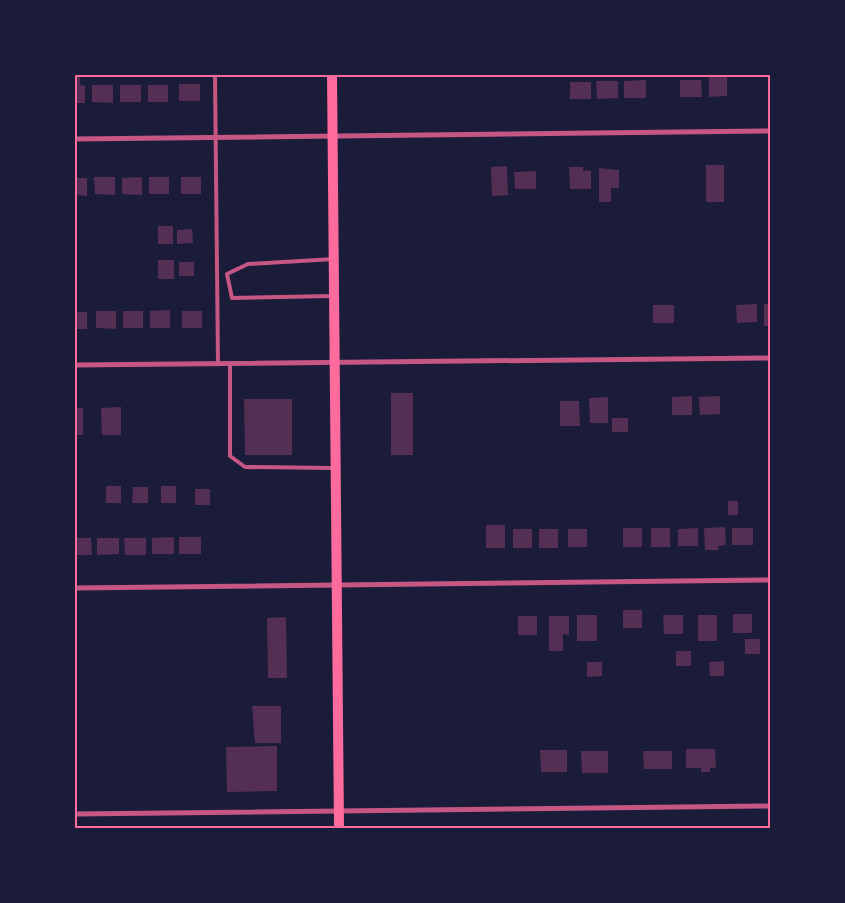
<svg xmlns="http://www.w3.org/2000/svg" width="845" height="903" font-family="'Source Sans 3',sans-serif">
<rect width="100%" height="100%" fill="#1b1b3a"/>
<g fill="#542f53">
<polygon points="75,75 80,75 80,85 85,86 85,103 75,103"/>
<polygon points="709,75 727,75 727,96 709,97"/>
<polygon points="646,80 646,98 624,98 624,81"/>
<polygon points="680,80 701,80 702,97 680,97"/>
<polygon points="596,81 618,81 618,98 597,99"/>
<rect x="570" y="82" width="21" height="17"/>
<rect x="179" y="84" width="21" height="17"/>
<polygon points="92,85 113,85 113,103 92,102"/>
<rect x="120" y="85" width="21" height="17"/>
<rect x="148" y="85" width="20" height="17"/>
<rect x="706" y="165" width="18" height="37"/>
<polygon points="507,166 508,195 492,196 491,167"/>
<polygon points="569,167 583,167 583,171 591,170 591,189 570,189"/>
<polygon points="599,168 619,170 619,188 611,188 611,202 599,202"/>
<polygon points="536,171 536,189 515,189 514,172"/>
<polygon points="94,177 115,177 115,195 95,194"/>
<polygon points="142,177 142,195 122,194 122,178"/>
<rect x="149" y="177" width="20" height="17"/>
<rect x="181" y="177" width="20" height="17"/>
<polygon points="75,178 87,178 87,196 75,195"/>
<rect x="158" y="226" width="15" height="18"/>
<polygon points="192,229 193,243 177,244 177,230"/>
<rect x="158" y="260" width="16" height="19"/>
<rect x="179" y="262" width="15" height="14"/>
<polygon points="757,304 757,322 737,323 736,305"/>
<rect x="764" y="304" width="6" height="22"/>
<rect x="653" y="305" width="21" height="18"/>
<polygon points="170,310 170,328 150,328 150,311"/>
<polygon points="96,311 116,311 116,329 96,328"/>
<rect x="123" y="311" width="20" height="17"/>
<rect x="182" y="311" width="20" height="17"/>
<rect x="75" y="312" width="12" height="17"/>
<rect x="391" y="393" width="22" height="62"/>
<polygon points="692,396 692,415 672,415 672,397"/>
<polygon points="720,396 720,414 700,415 699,397"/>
<polygon points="608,397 608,423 590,423 589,398"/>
<polygon points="244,399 292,399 292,455 245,455"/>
<polygon points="560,401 579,401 580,426 560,426"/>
<polygon points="121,407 121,435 102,435 101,408"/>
<rect x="75" y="408" width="8" height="27"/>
<rect x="612" y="418" width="16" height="14"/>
<rect x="106" y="486" width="15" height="17"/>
<rect x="161" y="486" width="15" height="17"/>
<polygon points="133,487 148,487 148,503 132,503"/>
<rect x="195" y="489" width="15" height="16"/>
<rect x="728" y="501" width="10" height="14"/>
<rect x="486" y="525" width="19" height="23"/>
<polygon points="725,527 726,545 718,546 719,550 705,550 704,528"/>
<rect x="623" y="528" width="19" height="19"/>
<rect x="651" y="528" width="19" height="19"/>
<polygon points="698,528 698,546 678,546 678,529"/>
<rect x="732" y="528" width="21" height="17"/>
<rect x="513" y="529" width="19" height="19"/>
<rect x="539" y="529" width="19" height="19"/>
<rect x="568" y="529" width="19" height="18"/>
<polygon points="174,537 174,554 152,554 152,538"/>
<rect x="179" y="537" width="22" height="17"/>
<polygon points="75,538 91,538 92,555 75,555"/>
<polygon points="97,538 119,538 119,554 97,555"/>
<polygon points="124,538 146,538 146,555 125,555"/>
<rect x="623" y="610" width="19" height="18"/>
<rect x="733" y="614" width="19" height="19"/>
<rect x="577" y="615" width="20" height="26"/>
<polygon points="663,615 683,615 683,634 664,634"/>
<rect x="698" y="615" width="19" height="26"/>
<rect x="518" y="616" width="19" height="19"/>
<polygon points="549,616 569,616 569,635 563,634 563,651 549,651"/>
<polygon points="286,617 287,678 268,678 267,618"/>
<rect x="745" y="639" width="15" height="15"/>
<rect x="676" y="651" width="15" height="15"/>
<polygon points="724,661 724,676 710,676 709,662"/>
<polygon points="587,662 602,662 602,676 587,677"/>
<polygon points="252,706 281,706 281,743 255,743"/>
<polygon points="277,746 277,791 227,792 226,747"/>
<polygon points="686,749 715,749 716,768 710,768 710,772 701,772 701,768 686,768"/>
<polygon points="540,750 567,750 567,772 541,772"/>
<polygon points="581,751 608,751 608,773 582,773"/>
<polygon points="643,751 672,751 672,769 644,769"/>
</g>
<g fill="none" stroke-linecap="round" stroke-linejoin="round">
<g stroke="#c65784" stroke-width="4">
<polyline points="215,75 218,364"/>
<polyline points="332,296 232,298 227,274 248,264 334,259"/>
<polyline points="230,364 230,456 245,467 333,468"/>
</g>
<g stroke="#c65784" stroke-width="5">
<polyline points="75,139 770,131"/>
<polyline points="75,365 770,358"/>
<polyline points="75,588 770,580"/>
<polyline points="75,814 770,806"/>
</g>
<polyline stroke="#ff6b9d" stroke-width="10" points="332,75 339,828"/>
</g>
<rect width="845" height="903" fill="none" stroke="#1b1b3a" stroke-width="152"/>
<rect x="76" y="76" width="693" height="751" fill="none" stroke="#ff6b9d" stroke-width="2"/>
</svg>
